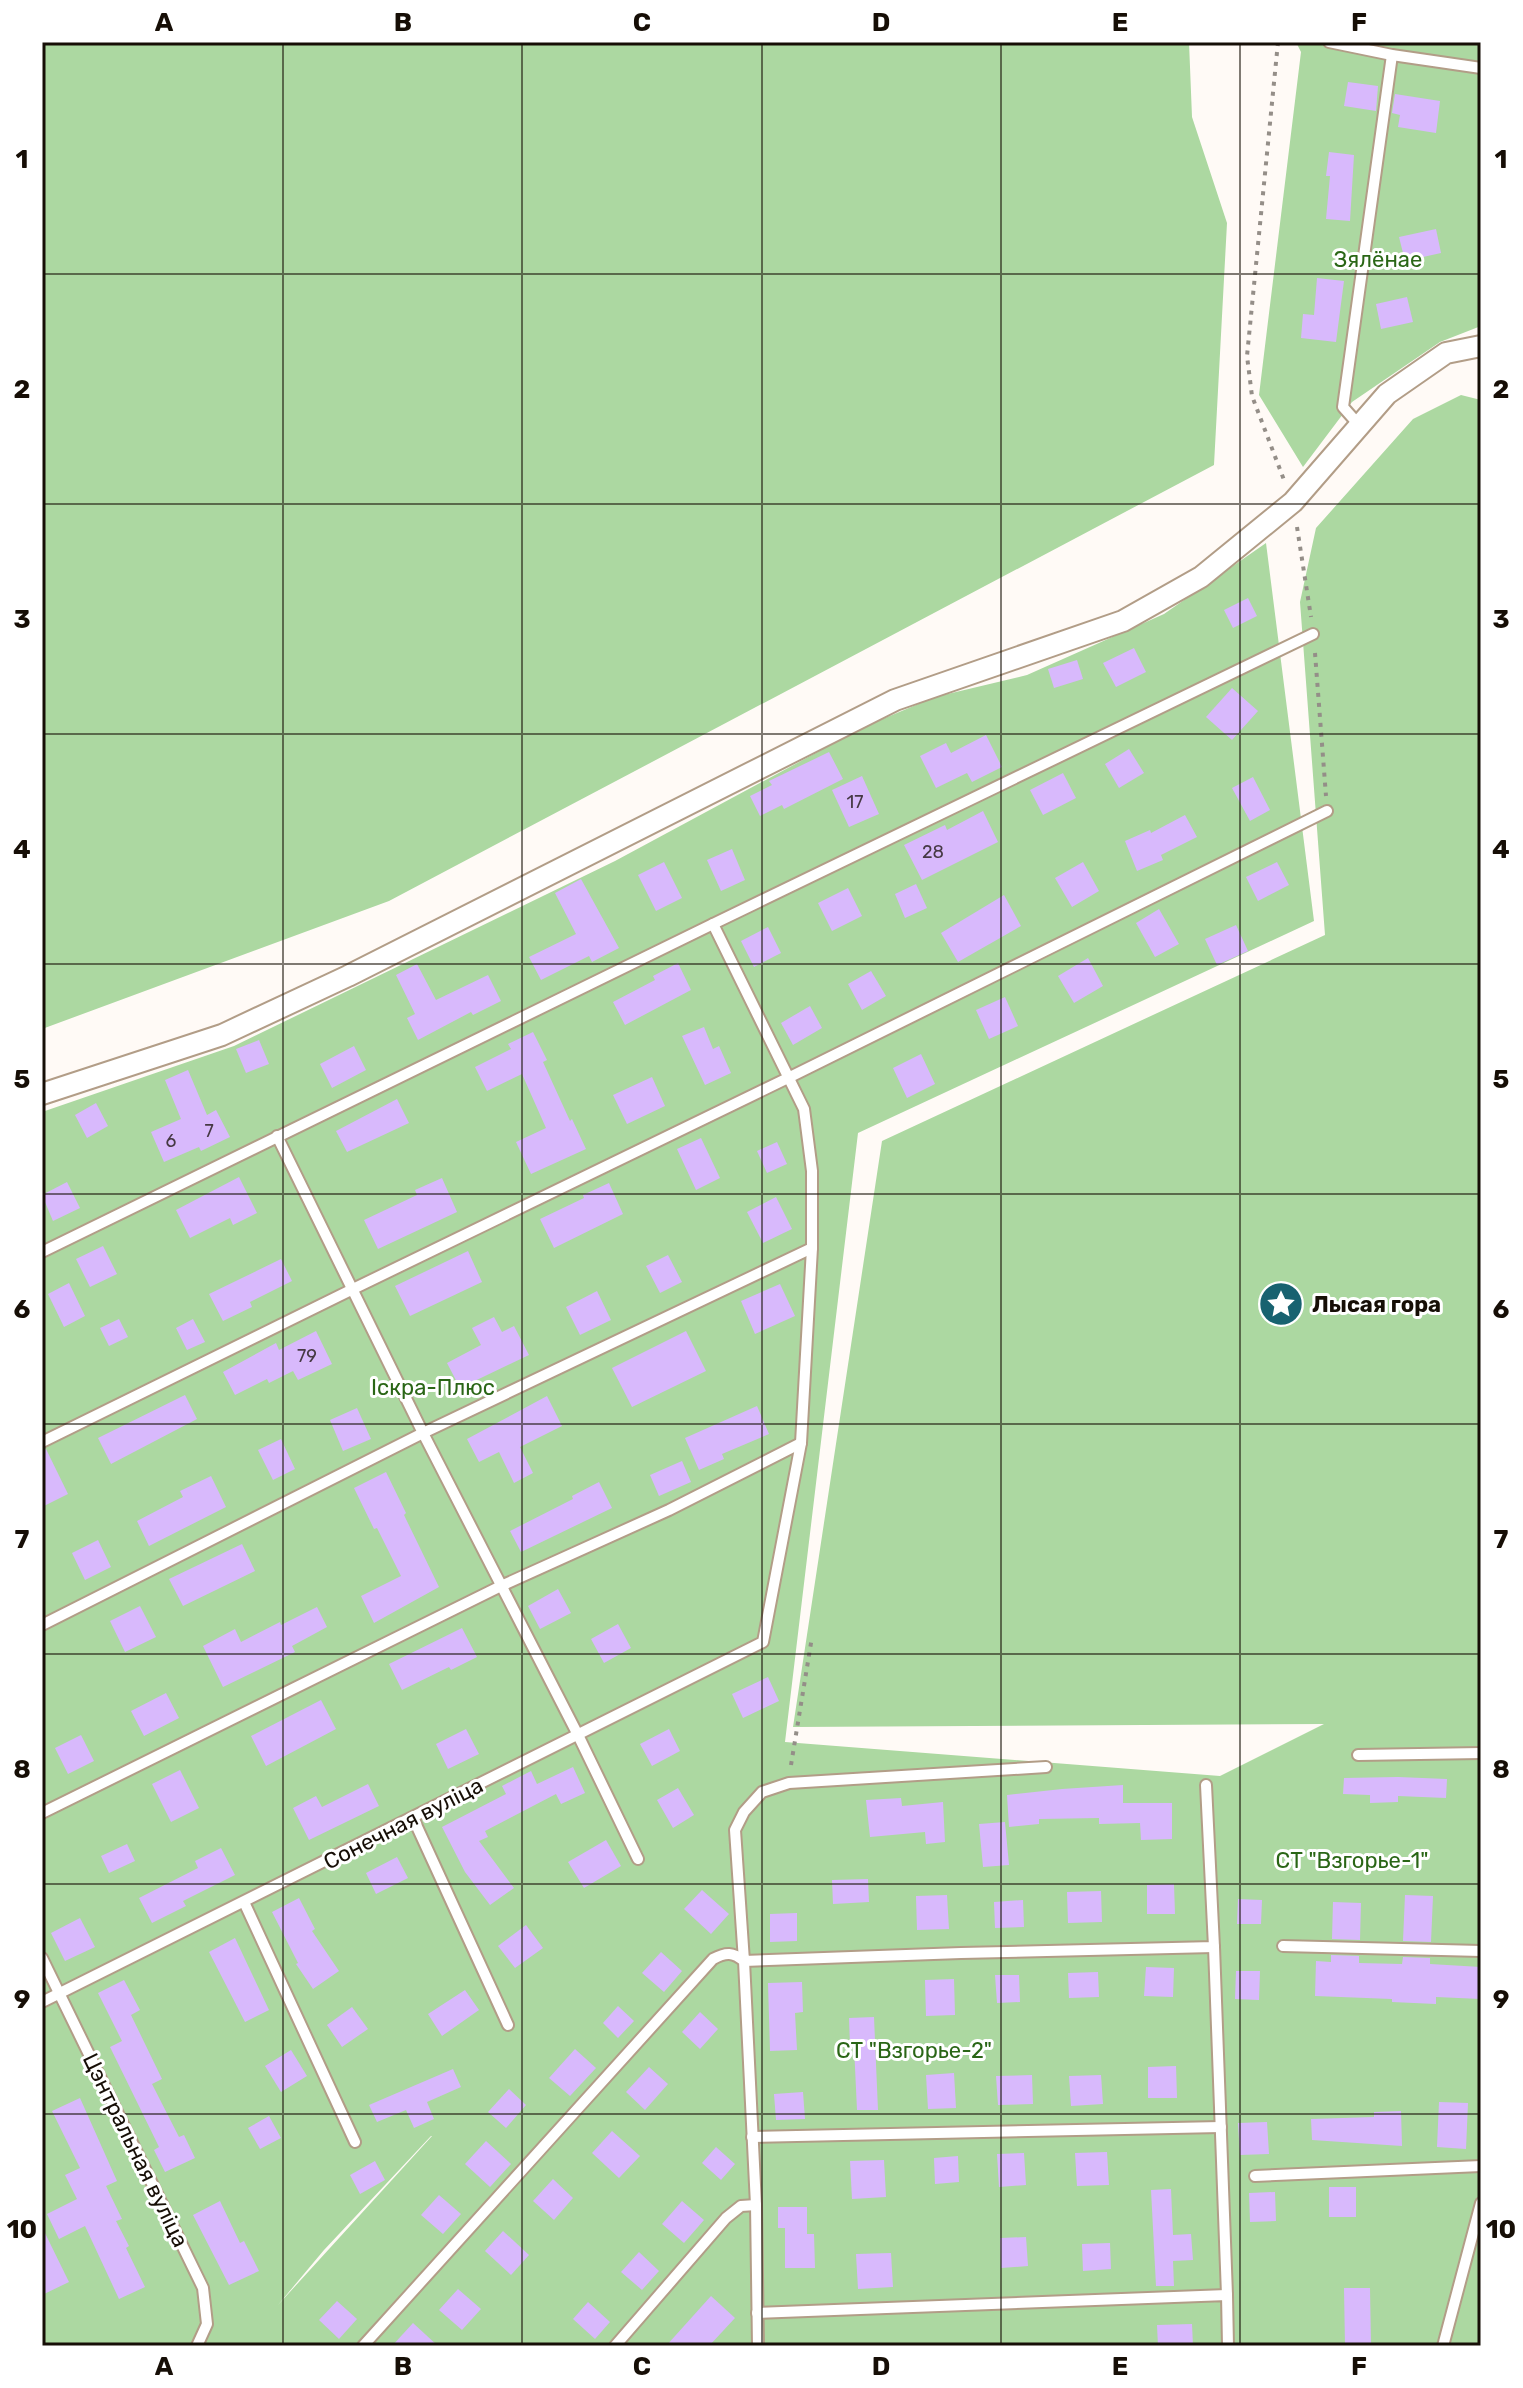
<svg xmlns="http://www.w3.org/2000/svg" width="1523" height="2388" font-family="Rubik,sans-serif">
<rect width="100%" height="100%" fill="#fffaf6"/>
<g fill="#acd8a1" fill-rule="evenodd">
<polygon points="42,42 1189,42 1192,117 1227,223 1214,465 389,901 42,1029 42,883 44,883"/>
<polygon points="1296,42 1481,42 1481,326 1440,342 1352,402 1303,467 1259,395 1301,52"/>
<path d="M1461 395 1481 400V2346H42V1112L234 1046 615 861 866 726 935 697 1027 675 1164 614 1266 543 1314 921 858 1133 785 1742 1220 1776 1324 1724 793 1727 882 1141 1325 935 1300 602 1316 528 1413 419ZM431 2136H432L278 2305 324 2250Z"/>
</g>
<g fill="#d8b9fc">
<polygon points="1348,82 1378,86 1376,111 1344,106"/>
<polygon points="1395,94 1440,101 1436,133 1398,127 1400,115 1392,113"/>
<polygon points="1329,152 1354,155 1350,221 1326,219 1330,176 1326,176"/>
<polygon points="1436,229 1441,253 1405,261 1399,237"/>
<polygon points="1317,278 1344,281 1336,342 1301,338 1303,314 1314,315"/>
<polygon points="1407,297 1413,322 1381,329 1376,304"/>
<polygon points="1248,598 1257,616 1233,628 1224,610"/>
<polygon points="1134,648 1146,672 1116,687 1103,663"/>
<polygon points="1077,660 1083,679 1054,688 1048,669"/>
<polygon points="1232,688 1258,711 1232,740 1206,717"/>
<polygon points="986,735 1002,767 972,782 967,773 936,788 920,756 946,743 951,753"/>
<polygon points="1129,749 1144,773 1119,788 1105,764"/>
<polygon points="829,752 843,779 784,809 782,805 760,816 750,796 772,785 769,781"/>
<polygon points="1063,773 1076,798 1043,815 1030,790"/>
<polygon points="862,776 879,814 849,827 832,790"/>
<polygon points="1253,777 1270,810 1250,821 1232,788"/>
<polygon points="983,811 998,842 922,880 904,845 945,825 947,830"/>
<polygon points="1185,815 1197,837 1161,855 1163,860 1137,871 1125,841 1150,830 1151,833"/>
<polygon points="732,849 745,880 721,891 707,860"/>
<polygon points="664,862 682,898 656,911 638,875"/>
<polygon points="1083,862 1099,891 1072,907 1055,878"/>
<polygon points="1277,862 1289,885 1258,901 1246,877"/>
<polygon points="581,879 619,948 592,962 589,956 541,980 529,957 576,934 555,893"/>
<polygon points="916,884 927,908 905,918 895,894"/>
<polygon points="848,888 862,916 832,931 818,903"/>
<polygon points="1004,895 1021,926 958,962 941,933"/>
<polygon points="1159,909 1179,944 1155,957 1136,923"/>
<polygon points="1236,925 1248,951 1217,965 1205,939"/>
<polygon points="768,927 781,953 754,967 741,941"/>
<polygon points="1088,958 1103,986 1074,1003 1058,976"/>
<polygon points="678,963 691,990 625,1025 613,1002 655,980 653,976"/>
<polygon points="417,964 436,1000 488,975 501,1001 473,1015 471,1012 418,1040 407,1018 415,1014 396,975"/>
<polygon points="871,971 886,996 862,1010 848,984"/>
<polygon points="1005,997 1018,1026 989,1039 976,1010"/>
<polygon points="810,1006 822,1028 793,1045 781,1023"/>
<polygon points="704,1027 713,1049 719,1046 731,1073 705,1085 682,1036"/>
<polygon points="533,1032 547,1060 543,1062 570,1121 572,1119 586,1149 531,1174 516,1142 546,1128 522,1074 487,1091 475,1067 511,1049 508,1044"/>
<polygon points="259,1040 269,1064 246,1073 236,1049"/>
<polygon points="354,1046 366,1070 332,1088 320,1064"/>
<polygon points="921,1054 935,1084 907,1098 893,1068"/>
<polygon points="188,1070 207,1115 216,1110 230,1137 201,1151 199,1147 164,1162 151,1132 181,1119 165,1080"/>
<polygon points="652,1077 665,1106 627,1124 613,1095"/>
<polygon points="397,1099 409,1123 347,1152 336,1131"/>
<polygon points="96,1103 108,1126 87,1138 75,1115"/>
<polygon points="701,1138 720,1178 696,1190 677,1149"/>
<polygon points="777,1142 787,1164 767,1173 757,1151"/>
<polygon points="239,1177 257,1213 233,1225 230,1218 190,1238 176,1210"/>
<polygon points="442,1178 457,1212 378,1249 364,1220 417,1195 415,1190"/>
<polygon points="67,1182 80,1208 53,1221 42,1195"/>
<polygon points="609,1183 623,1214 554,1248 540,1219 584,1198 583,1195"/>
<polygon points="776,1197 792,1229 763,1243 747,1212"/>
<polygon points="103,1246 117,1274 90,1287 76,1259"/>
<polygon points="468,1251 482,1282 410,1316 395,1286"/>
<polygon points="668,1255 682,1282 660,1293 646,1266"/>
<polygon points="281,1259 292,1281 250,1302 252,1307 223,1321 209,1294"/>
<polygon points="69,1283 85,1316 64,1327 48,1294"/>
<polygon points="780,1284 795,1316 755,1334 741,1301"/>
<polygon points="597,1291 611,1320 580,1335 566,1307"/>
<polygon points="494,1317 502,1332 514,1326 529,1355 460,1388 447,1363 481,1345 472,1328"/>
<polygon points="119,1319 128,1337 109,1346 100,1328"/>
<polygon points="193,1319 205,1342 187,1350 176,1328"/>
<polygon points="316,1331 332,1364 298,1380 293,1371 269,1383 267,1379 235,1395 223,1372 276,1343 279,1350"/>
<polygon points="686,1331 706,1371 632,1407 612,1368"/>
<polygon points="185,1395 197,1419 111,1464 98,1438"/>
<polygon points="547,1396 562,1426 520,1447 533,1473 514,1483 499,1452 479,1462 467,1439"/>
<polygon points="757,1406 769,1434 722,1454 724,1459 699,1470 685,1438"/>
<polygon points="357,1408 371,1439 343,1451 330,1420"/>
<polygon points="281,1439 295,1469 273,1480 258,1450"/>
<polygon points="46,1449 68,1494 42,1507 42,1450"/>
<polygon points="682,1461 691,1482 659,1496 650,1475"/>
<polygon points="386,1472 406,1513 404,1515 439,1587 374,1623 361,1596 401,1576 377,1528 374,1529 354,1488"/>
<polygon points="211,1476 226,1507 149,1546 137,1521 183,1497 180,1491"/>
<polygon points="599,1482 612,1508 521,1552 510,1531 573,1499 572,1496"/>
<polygon points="98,1540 111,1567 85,1580 72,1553"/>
<polygon points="242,1544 255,1571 183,1606 169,1579"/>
<polygon points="558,1589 571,1613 540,1629 528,1606"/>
<polygon points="140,1606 156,1637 125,1652 110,1621"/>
<polygon points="317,1607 327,1627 292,1646 295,1652 223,1687 203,1646 235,1629 241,1642 280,1622 281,1625"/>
<polygon points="618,1624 631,1648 604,1663 591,1639"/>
<polygon points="462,1628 477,1657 451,1670 449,1667 402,1690 389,1664"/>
<polygon points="768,1677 779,1701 743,1718 732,1694"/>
<polygon points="166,1693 179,1718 144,1736 131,1711"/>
<polygon points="321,1700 336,1729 266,1766 251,1736"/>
<polygon points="466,1729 479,1754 448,1769 436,1744"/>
<polygon points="669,1729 680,1751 652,1766 640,1744"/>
<polygon points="81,1735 94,1761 68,1774 55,1748"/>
<polygon points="573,1767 585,1793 561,1804 556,1794 485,1831 488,1837 479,1841 514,1888 490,1905 465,1872 442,1827 506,1794 502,1786 531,1771 537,1784"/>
<polygon points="180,1770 199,1808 171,1822 152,1784"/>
<polygon points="1398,1777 1447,1779 1446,1798 1398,1796 1398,1802 1370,1803 1370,1795 1343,1794 1344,1778"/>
<polygon points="368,1784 379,1806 309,1840 293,1808 316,1796 322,1807"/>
<polygon points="1123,1785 1123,1803 1172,1803 1172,1839 1141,1840 1140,1823 1099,1824 1099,1818 1039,1819 1039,1824 1009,1827 1007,1795 1062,1789"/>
<polygon points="678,1788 694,1815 673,1828 657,1800"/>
<polygon points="901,1798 902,1806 943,1802 945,1842 926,1844 925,1832 870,1837 866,1800"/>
<polygon points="1005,1822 1009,1865 983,1867 979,1824"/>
<polygon points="606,1840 621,1866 584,1888 568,1862"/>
<polygon points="127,1844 135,1861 109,1873 101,1856"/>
<polygon points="221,1848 235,1875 183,1901 186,1906 152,1923 139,1898 198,1868 195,1861"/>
<polygon points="397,1857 408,1878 376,1894 366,1873"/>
<polygon points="868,1879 869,1902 833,1904 832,1880"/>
<polygon points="1174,1884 1175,1914 1147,1914 1147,1885"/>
<polygon points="702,1890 729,1914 711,1934 684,1909"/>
<polygon points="1101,1891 1102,1922 1068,1923 1067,1892"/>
<polygon points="947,1895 949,1929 917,1930 916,1896"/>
<polygon points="1405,1895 1433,1896 1431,1942 1403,1941"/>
<polygon points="299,1898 315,1929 312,1931 339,1971 313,1989 296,1964 298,1963 272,1912"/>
<polygon points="1238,1899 1262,1900 1261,1924 1237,1924"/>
<polygon points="1023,1900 1024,1927 995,1928 994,1902"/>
<polygon points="1333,1902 1361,1903 1360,1940 1332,1939"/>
<polygon points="797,1913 797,1941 770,1942 770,1914"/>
<polygon points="80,1918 95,1947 65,1961 51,1933"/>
<polygon points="526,1925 543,1948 515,1968 498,1946"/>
<polygon points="235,1938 269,2010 245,2022 209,1952"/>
<polygon points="661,1952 682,1971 664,1992 642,1973"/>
<polygon points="1331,1955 1359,1956 1359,1963 1402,1964 1403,1957 1430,1958 1430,1964 1481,1967 1481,1999 1436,1997 1436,2004 1392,2002 1392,1999 1315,1996 1316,1961 1331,1962"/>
<polygon points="1146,1967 1174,1968 1173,1997 1144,1996"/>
<polygon points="1236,1971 1260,1971 1259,2000 1235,1999"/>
<polygon points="1098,1972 1099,1997 1069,1998 1068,1973"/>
<polygon points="995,1975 1019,1975 1020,2002 997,2003"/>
<polygon points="954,1979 955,2015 926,2016 925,1980"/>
<polygon points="124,1980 140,2010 131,2015 162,2079 152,2084 179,2137 184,2135 195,2158 165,2172 154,2150 159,2147 110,2047 122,2041 98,1993"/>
<polygon points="802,1982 803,2012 795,2013 797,2050 770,2051 768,1983"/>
<polygon points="465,1990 479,2010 442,2036 428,2014"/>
<polygon points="618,2006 634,2021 618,2038 603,2023"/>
<polygon points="352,2007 368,2029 342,2047 327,2025"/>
<polygon points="700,2012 718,2029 700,2049 682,2032"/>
<polygon points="874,2017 878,2110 857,2110 854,2046 850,2046 849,2018"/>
<polygon points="575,2049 596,2068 570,2096 549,2078"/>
<polygon points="291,2050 307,2076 281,2092 265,2066"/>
<polygon points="1176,2066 1177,2098 1148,2098 1148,2067"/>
<polygon points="649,2067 668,2084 645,2110 626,2092"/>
<polygon points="453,2069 461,2087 427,2102 434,2119 414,2128 406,2110 377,2122 369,2105"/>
<polygon points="954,2073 956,2108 928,2109 926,2075"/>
<polygon points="1032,2075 1033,2104 998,2105 996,2076"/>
<polygon points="1101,2075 1103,2104 1071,2106 1069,2076"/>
<polygon points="509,2089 526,2105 506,2128 488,2112"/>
<polygon points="803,2092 805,2119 776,2120 774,2094"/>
<polygon points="80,2098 117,2181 106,2186 122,2219 116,2221 129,2246 126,2248 145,2287 119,2299 85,2226 59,2239 47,2214 77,2199 65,2175 80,2168 52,2111"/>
<polygon points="1439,2102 1468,2103 1466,2149 1437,2147"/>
<polygon points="1401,2111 1402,2146 1312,2140 1311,2119 1374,2117 1374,2112"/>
<polygon points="269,2116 281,2138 260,2149 248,2128"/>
<polygon points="1267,2122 1269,2154 1240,2155 1238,2123"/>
<polygon points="612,2131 640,2156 619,2178 592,2153"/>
<polygon points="486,2141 511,2164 490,2187 465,2164"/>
<polygon points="716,2147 735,2164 721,2180 702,2163"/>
<polygon points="1107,2152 1109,2185 1077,2186 1075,2153"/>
<polygon points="1024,2153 1026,2185 999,2187 997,2154"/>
<polygon points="958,2156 959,2182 935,2184 934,2158"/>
<polygon points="884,2160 886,2197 852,2199 850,2161"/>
<polygon points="375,2161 385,2180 360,2194 350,2175"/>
<polygon points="553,2179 573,2198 554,2220 533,2201"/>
<rect x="1329" y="2187" width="27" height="30"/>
<polygon points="1171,2189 1173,2235 1191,2234 1193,2260 1173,2261 1174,2286 1156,2286 1151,2190"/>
<polygon points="1275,2192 1276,2221 1250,2222 1249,2193"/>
<polygon points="439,2195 461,2214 443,2234 421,2215"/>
<polygon points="220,2201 240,2243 244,2241 259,2271 229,2285 193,2215"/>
<polygon points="682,2201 704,2220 684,2243 662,2224"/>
<polygon points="778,2207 807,2207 807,2234 814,2234 815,2268 785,2268 785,2228 778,2228"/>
<polygon points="42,2227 69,2282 42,2295"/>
<polygon points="503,2231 529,2255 511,2275 485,2251"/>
<polygon points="1026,2237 1028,2266 1001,2268 1000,2238"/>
<polygon points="1110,2243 1111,2269 1083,2271 1082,2244"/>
<polygon points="639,2252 659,2271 642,2290 621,2272"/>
<polygon points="891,2253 893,2287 858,2289 856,2254"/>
<polygon points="1344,2288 1370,2288 1371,2346 1345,2346"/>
<polygon points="458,2289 481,2309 462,2330 439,2310"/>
<polygon points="711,2296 735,2318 709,2346 666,2346"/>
<polygon points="337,2301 357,2319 339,2339 319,2320"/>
<polygon points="588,2302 610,2322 595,2339 573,2319"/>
<polygon points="413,2323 438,2346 392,2346"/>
<polygon points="1192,2324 1193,2346 1158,2346 1157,2325"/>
</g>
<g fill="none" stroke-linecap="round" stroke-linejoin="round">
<g stroke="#b29d87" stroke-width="14">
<g id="lane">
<polyline points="1329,42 1392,55 1481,68"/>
<polyline points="1359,425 1343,407 1392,55"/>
<polyline points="277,1136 423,1433 578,1735 638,1859"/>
<polyline points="42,1252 713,924 1313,634"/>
<polyline points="42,1442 353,1289 790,1077 1327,811"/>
<polyline points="42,1625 423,1433 812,1248"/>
<polyline points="1358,1755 1481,1753"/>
<polyline points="1046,1767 789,1783 762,1792 744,1812 735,1830 744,1961 961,1953 1214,1947 1206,1785"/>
<polyline points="42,1813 501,1586 669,1510 801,1443"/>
<polyline points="413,1818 508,2025"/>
<polyline points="244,1902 355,2142"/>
<polyline points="1283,1946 1481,1951"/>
<polyline points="1214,1947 1227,2295"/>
<polyline points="42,1958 203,2288 207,2324 197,2346"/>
<polyline points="42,2002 763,1642 801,1443 812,1248 812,1171 804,1109 713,924"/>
<polyline points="752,2137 1221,2127"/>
<polyline points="1255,2176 1481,2166"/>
<polyline points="757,2313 1227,2295 1228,2346"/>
<path d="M363 2346 713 1959C726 1952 733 1952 744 1961L756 2205 758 2346"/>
<polyline points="615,2346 726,2218 741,2206 756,2205"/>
<polyline points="1443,2346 1481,2203"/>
</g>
</g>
<g stroke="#b29d87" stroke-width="24">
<polyline id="street" points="42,1094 222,1035 348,976 895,700 1123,621 1201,577 1293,502 1387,394 1446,353 1481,346"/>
</g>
<g stroke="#948e88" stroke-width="4" stroke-dasharray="4 6" stroke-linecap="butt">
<polyline points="1278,42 1247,356 1252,396 1284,480"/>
<polyline points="1297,527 1311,617"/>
<polyline points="1315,653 1326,796"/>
<polyline points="791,1765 812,1637"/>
</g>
<use href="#lane" stroke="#fff" stroke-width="10"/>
<use href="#street" stroke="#fff" stroke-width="20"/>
</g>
<path fill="none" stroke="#160e06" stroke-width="2" stroke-opacity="0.55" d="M283 42V2346M522 42V2346M762 42V2346M1001 42V2346M1240 42V2346M42 274H1481M42 504H1481M42 734H1481M42 964H1481M42 1194H1481M42 1424H1481M42 1654H1481M42 1884H1481M42 2114H1481"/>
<defs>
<g id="sight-disc" transform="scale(2.3)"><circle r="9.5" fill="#186270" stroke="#fff"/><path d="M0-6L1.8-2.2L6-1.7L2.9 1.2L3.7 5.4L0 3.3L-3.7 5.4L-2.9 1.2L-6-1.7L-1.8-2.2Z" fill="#fff"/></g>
</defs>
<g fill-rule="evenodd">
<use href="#sight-disc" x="1281" y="1304"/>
</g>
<g text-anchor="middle" stroke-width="6" stroke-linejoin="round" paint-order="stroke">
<g font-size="18" fill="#463944">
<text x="855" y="808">17</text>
<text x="933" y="858">28</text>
<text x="209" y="1137">7</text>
<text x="171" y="1147">6</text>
<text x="307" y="1362">79</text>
</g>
<g font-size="22" fill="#2a6616" stroke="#fff">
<text x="1378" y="267">Зялёнае</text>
<text x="433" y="1395">Іскра-Плюс</text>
<text x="1352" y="1868">СТ "Взгорье-1"</text>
<text x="914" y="2058">СТ "Взгорье-2"</text>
</g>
<g font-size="22" font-weight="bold" fill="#160e06" stroke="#fff" text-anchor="start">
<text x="1312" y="1312">Лысая гора</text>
</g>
<g font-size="22" fill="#160e06" stroke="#fff">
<text transform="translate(403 1823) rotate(-27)" y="8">Сонечная вуліца</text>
<text transform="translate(136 2150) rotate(64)" y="8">Цэнтральная вуліца</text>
</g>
</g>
<rect width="1523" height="2388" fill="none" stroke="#ffffff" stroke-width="88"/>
<rect x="44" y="44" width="1435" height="2300" fill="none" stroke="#160e06" stroke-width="3"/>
<g font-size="26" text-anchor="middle" font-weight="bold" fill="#160e06">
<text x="164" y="31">A</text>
<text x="403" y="31">B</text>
<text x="642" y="31">C</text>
<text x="881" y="31">D</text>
<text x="1120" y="31">E</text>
<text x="1359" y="31">F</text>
<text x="22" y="168">1</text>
<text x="1501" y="168">1</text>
<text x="22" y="398">2</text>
<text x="1501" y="398">2</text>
<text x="22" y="628">3</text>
<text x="1501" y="628">3</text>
<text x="22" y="858">4</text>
<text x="1501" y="858">4</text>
<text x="22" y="1088">5</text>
<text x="1501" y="1088">5</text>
<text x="22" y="1318">6</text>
<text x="1501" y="1318">6</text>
<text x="22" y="1548">7</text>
<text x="1501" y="1548">7</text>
<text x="22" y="1778">8</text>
<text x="1501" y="1778">8</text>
<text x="22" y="2008">9</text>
<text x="1501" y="2008">9</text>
<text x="22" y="2238">10</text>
<text x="1501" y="2238">10</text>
<text x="164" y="2375">A</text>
<text x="403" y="2375">B</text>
<text x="642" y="2375">C</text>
<text x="881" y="2375">D</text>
<text x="1120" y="2375">E</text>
<text x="1359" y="2375">F</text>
</g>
</svg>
